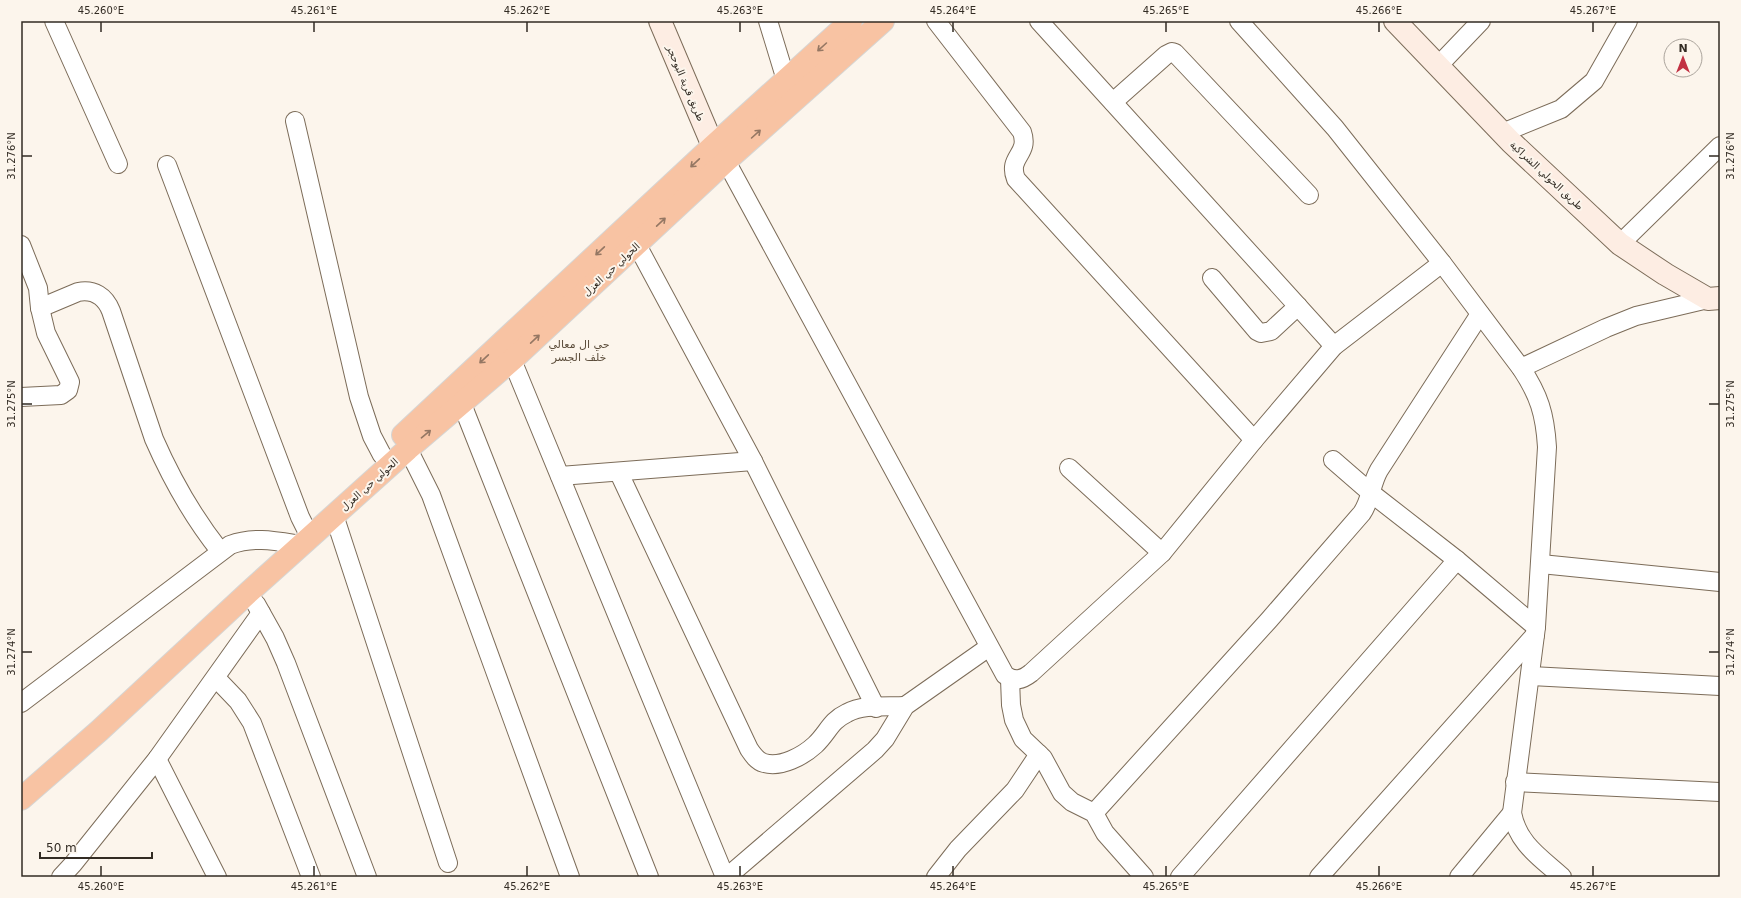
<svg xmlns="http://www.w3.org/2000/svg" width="1741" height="898" font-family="'DejaVu Sans','Noto Naskh Arabic',sans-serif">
<rect width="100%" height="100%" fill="#fcf5ec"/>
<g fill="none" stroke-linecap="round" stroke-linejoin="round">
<g stroke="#7c6c59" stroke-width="20">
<g id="street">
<polyline points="54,21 118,164"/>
<polyline points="768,21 786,80"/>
<path d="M936 21 1022 132C1030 155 1007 156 1016 179L1254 440"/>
<polyline points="1039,21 1334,346"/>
<path d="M1239 21 1335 128 1442 263 1521 368C1539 395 1545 414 1547 447L1536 627 1512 813C1518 844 1540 857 1562 877"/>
<polyline points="1438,66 1481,21"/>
<polyline points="1113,102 1166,55 1172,52 1175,53 1309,195"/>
<polyline points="295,121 359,397 372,436 382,455"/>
<polyline points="1502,133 1561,109 1594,81 1628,21"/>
<path d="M726 161 1005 675C1015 682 1022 680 1031 673L1162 553 1254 440 1334 346 1442 263"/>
<polyline points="167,165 300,517 310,537"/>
<polyline points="1620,244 1720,146"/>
<polyline points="21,245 38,288 40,308 46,333 70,382 68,390 61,395 21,397"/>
<polyline points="637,245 753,461 876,708"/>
<polyline points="1212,278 1257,331 1261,333 1271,331 1298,306"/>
<path d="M40 308 78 292C94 289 105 296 111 311L154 439C172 480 193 517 220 551"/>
<polyline points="512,360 725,877"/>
<polyline points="1521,368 1606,328 1636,316 1708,299"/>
<polyline points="462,404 649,877"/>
<polyline points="408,449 431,495 570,877"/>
<polyline points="1333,460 1371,493 1457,560 1536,627"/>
<polyline points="1069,468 1162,553"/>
<path d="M619 473 749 749C753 755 757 761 764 763 781 768 803 756 815 745 828 733 830 721 847 713 863 704 886 707 905 706"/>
<polyline points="560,476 753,461"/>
<polyline points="334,515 448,863"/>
<polyline points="1541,564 1720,582"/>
<polyline points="256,604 275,638 286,663 367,877"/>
<polyline points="1531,676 1720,686"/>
<polyline points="216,678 238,701 252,723 311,877"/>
<polyline points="1010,679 1011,705 1014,720 1023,739 1043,758 1062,793 1072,802 1094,813 1105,833 1144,877"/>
<path d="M21 703 230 545C254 536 276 541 301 545"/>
<polyline points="157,759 217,877"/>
<polyline points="1515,782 1720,792"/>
<path d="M1094 813 1269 620 1362 513C1371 500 1371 484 1379 470L1480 314"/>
<polyline points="61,877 73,864 157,759 261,613"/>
<polyline points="727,877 875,750 885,739 905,706 989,647"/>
<polyline points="936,877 958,849 1015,790 1039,754"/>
<polyline points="1180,877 1457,560"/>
<polyline points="1319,877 1535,635"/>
<polyline points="1459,877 1512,813"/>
</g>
</g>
<g stroke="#7c6c59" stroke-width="24">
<g id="secondary">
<polyline points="660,21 713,146"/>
<polyline points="1395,21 1511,142 1620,244 1665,274 1708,299 1720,298"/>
</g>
</g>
<g stroke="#d6d5d3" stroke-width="24">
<g id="highway">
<polyline points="403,435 713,146 851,21"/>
<polyline points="21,799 99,731 249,592 408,449 512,360 726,161 883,21"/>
</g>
</g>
<use href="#street" stroke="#fff" stroke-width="18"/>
<use href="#secondary" stroke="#fdede3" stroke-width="22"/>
<use href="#highway" stroke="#f8c3a3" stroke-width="22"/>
</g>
<defs><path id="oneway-shaft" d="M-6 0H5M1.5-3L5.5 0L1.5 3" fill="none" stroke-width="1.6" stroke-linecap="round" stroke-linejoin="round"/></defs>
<g stroke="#957763">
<use href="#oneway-shaft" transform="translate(822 47) rotate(138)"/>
<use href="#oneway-shaft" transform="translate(756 134) rotate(-42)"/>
<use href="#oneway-shaft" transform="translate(695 163) rotate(137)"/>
<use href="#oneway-shaft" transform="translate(661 222) rotate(-43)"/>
<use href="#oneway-shaft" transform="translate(600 251) rotate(137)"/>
<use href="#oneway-shaft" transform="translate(535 339) rotate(-43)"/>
<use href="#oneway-shaft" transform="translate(484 359) rotate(137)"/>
<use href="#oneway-shaft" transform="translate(426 434) rotate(-40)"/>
</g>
<path fill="none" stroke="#322b23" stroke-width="1.5" d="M101 22V32M314 22V32M527 22V32M740 22V32M953 22V32M1166 22V32M1379 22V32M1593 22V32M22 156H32M1709 156H1719M22 404H32M1709 404H1719M22 652H32M1709 652H1719M101 866V876M314 866V876M527 866V876M740 866V876M953 866V876M1166 866V876M1379 866V876M1593 866V876"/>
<g text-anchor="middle" stroke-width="4" stroke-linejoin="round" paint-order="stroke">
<g font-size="10" fill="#322b23" stroke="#fcf5ec">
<text transform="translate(686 83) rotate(67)" y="4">طريق قرية البوحجر</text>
<text transform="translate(1547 175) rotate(43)" y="4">طريق الحولي الشراكية</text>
<text transform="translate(611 269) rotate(-43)" y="4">الحولي حي العزل</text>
<text transform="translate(369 484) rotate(-42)" y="4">الحولي حي العزل</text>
</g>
<g font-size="11" fill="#5b4c3a" stroke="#fcf5ec">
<text x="579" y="348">حي ال معالي<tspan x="579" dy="13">خلف الجسر</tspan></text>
</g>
</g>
<rect width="1741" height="898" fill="none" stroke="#fcf5ec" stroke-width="44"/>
<g transform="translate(1683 58)"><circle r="19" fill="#fcf5ec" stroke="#aba49c"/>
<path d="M0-3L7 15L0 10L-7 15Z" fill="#c23143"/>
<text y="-6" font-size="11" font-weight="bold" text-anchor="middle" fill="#322b23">N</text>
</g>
<path d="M40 852v6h112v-6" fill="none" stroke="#322b23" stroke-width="2"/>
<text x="46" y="852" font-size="12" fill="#322b23" stroke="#fcf5ec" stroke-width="3" paint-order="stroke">50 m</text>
<rect x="22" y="22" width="1697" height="854" fill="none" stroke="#322b23" stroke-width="1.5"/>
<g font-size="10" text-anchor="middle" fill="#322b23">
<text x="101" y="14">45.260°E</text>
<text x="314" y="14">45.261°E</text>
<text x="527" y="14">45.262°E</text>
<text x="740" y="14">45.263°E</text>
<text x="953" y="14">45.264°E</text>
<text x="1166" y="14">45.265°E</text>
<text x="1379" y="14">45.266°E</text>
<text x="1593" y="14">45.267°E</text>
<text transform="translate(11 156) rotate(-90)" y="4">31.276°N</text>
<text transform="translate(1730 156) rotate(-90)" y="4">31.276°N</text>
<text transform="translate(11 404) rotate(-90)" y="4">31.275°N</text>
<text transform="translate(1730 404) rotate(-90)" y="4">31.275°N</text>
<text transform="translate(11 652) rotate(-90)" y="4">31.274°N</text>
<text transform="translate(1730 652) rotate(-90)" y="4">31.274°N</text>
<text x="101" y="890">45.260°E</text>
<text x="314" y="890">45.261°E</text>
<text x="527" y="890">45.262°E</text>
<text x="740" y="890">45.263°E</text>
<text x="953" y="890">45.264°E</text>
<text x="1166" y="890">45.265°E</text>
<text x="1379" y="890">45.266°E</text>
<text x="1593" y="890">45.267°E</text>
</g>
</svg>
